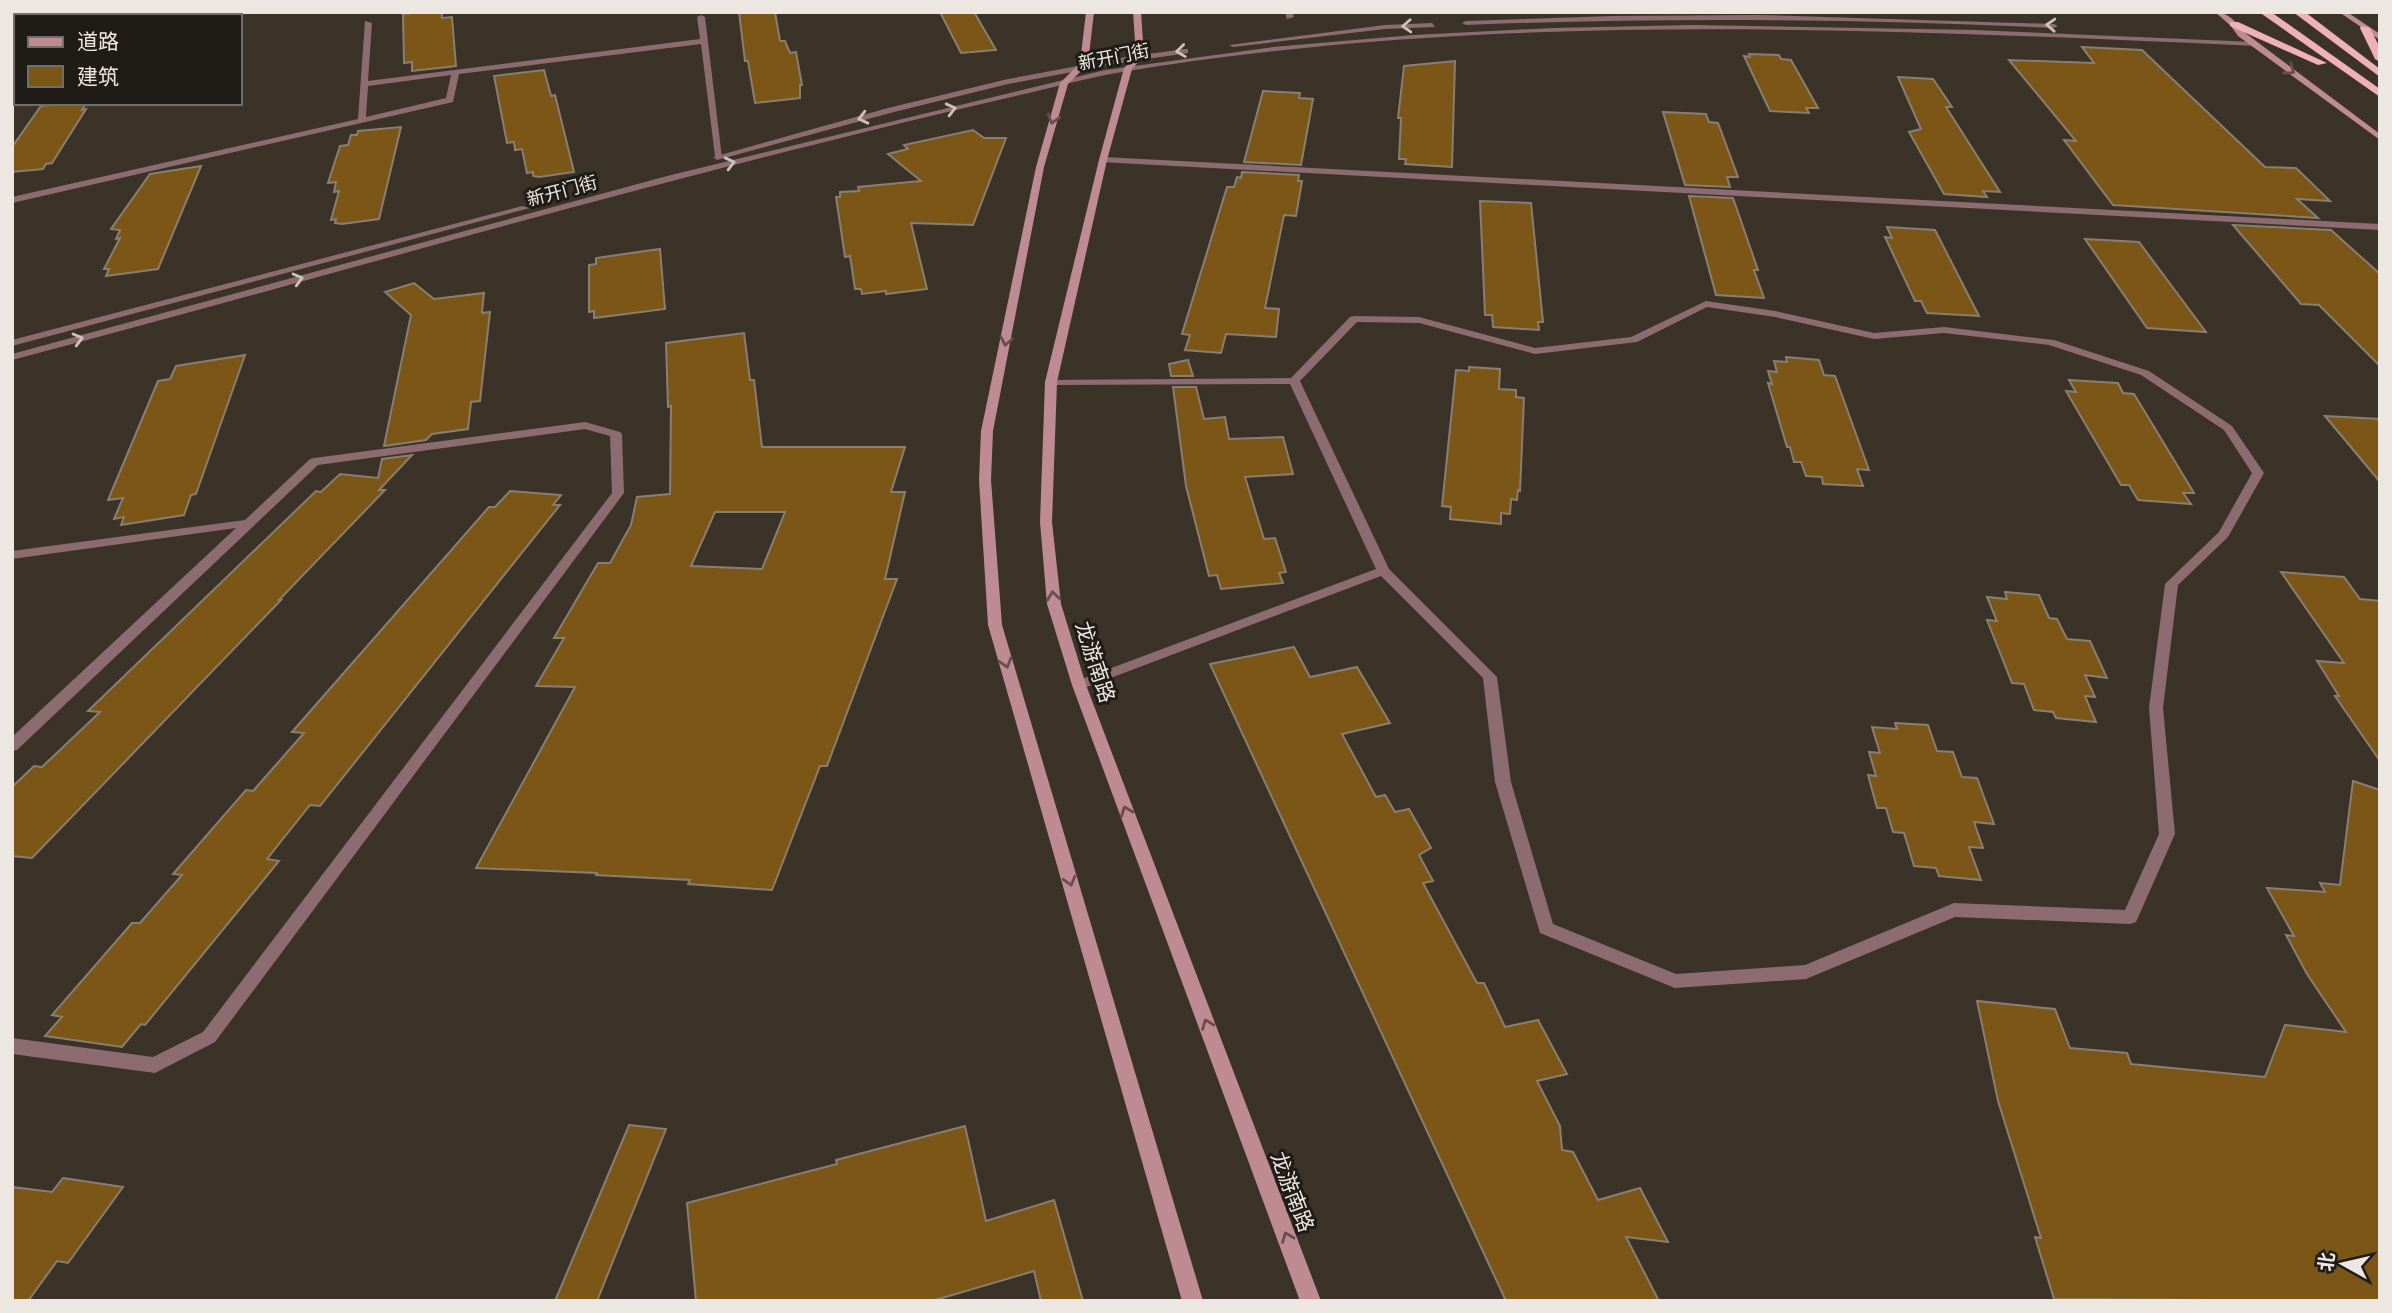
<svg xmlns="http://www.w3.org/2000/svg" width="2392" height="1313" font-family="Lora,'Noto Sans SC',serif">
<rect width="100%" height="100%" fill="#3b3328"/>
<g fill="#7c5616" stroke="#887f72" stroke-width="2" fill-rule="evenodd">
<polygon points="420,12 442,12 442,18 452,17 456,66 412,71 412,62 404,63 403,14"/>
<polygon points="739,12 775,12 780,41 785,41 790,53 796,52 802,85 800,85 800,98 755,103 748,61 745,61"/>
<polygon points="940,12 974,12 996,50 961,53"/>
<polygon points="2082,47 2142,50 2265,167 2296,168 2330,201 2297,199 2318,218 2113,205 2064,140 2076,141 2009,60 2094,63"/>
<polygon points="1749,54 1779,55 1781,59 1791,60 1818,108 1806,108 1809,113 1770,111 1744,56 1750,57"/>
<polygon points="1455,61 1452,167 1405,164 1406,159 1399,159 1401,118 1398,118 1404,66"/>
<polygon points="544,70 551,96 555,95 574,172 539,177 533,176 533,172 527,173 522,149 515,150 514,142 507,143 494,76"/>
<polygon points="1898,77 1933,79 1952,107 1946,107 2000,192 1983,191 1987,197 1944,194 1909,132 1921,129"/>
<polygon points="1263,91 1300,93 1299,98 1313,99 1301,165 1244,162"/>
<polygon points="69,103 86,103 82,110 86,109 52,163 46,164 43,169 12,172 12,147 41,106"/>
<polygon points="1663,112 1706,114 1709,122 1718,123 1738,177 1727,177 1730,187 1685,185"/>
<polygon points="401,127 379,219 342,224 335,223 336,219 331,220 339,191 334,192 336,182 328,183 340,146 348,145 351,135 357,135 358,131"/>
<polygon points="973,130 984,138 1006,138 973,225 911,223 927,289 886,294 886,291 862,294 861,289 855,289 850,256 845,257 836,197 840,197 840,192 859,191 858,187 921,181 888,154 908,149 904,145"/>
<polygon points="201,166 158,269 106,276 109,269 104,269 120,238 116,239 120,230 111,229 150,174"/>
<polygon points="1242,172 1299,175 1298,181 1302,181 1296,216 1284,215 1265,308 1279,309 1276,337 1226,334 1221,353 1185,350 1190,335 1182,334 1227,187 1234,187 1237,177 1241,178"/>
<polygon points="1689,196 1733,198 1758,270 1754,270 1764,298 1716,295"/>
<polygon points="1480,201 1531,203 1543,322 1538,322 1539,330 1493,327 1492,315 1485,315"/>
<polygon points="2233,225 2331,230 2380,274 2380,366 2319,305 2301,304"/>
<polygon points="1887,227 1935,230 1979,316 1927,313 1921,301 1915,301 1885,237 1892,238"/>
<polygon points="2085,239 2139,242 2206,332 2147,328"/>
<polygon points="660,249 665,309 594,318 594,311 589,312 589,265 596,264 596,258"/>
<polygon points="414,283 434,299 484,293 482,313 490,312 480,401 471,402 468,429 432,434 426,440 384,446 411,315 385,292"/>
<path d="M744 333 750 380H754L762 447H905L891 492H905L885 579H897L827 766H820L772 890 688 884 690 880 596 875 597 873 476 868 575 687 536 686 564 638H554L598 563H610L631 525 637 497 670 494 671 406 668 407 666 343ZM715 512H785L762 569 691 566Z"/>
<polygon points="245,355 196,494 191,495 184,515 121,525 124,517 114,519 123,498 108,500 158,381 170,379 176,366"/>
<polygon points="1786,357 1819,360 1824,375 1835,376 1869,470 1857,469 1863,486 1823,484 1822,477 1806,476 1801,462 1794,462 1790,447 1787,447 1768,383 1772,384 1768,371 1777,372 1774,361 1787,362"/>
<polygon points="1188,360 1193,376 1171,376 1169,364"/>
<polygon points="1469,367 1500,369 1499,389 1516,390 1516,397 1524,398 1520,491 1518,490 1517,500 1511,499 1510,514 1501,513 1501,524 1450,519 1451,507 1442,506 1456,370 1469,371"/>
<polygon points="2069,380 2118,383 2123,393 2134,394 2194,493 2183,493 2191,504 2138,500 2129,485 2121,485 2066,391 2076,392"/>
<polygon points="1173,387 1196,387 1204,419 1225,417 1229,439 1283,437 1293,474 1245,477 1264,539 1275,538 1286,572 1279,573 1283,583 1221,589 1217,575 1209,576 1186,486"/>
<polygon points="2325,416 2380,419 2380,482"/>
<polygon points="412,455 379,490 385,490 279,600 281,600 32,858 12,856 12,787 34,766 42,767 100,712 88,711 316,491 321,492 340,474 378,478 382,459"/>
<polygon points="510,491 561,495 553,505 560,505 320,806 310,805 267,859 279,861 145,1025 141,1024 122,1047 45,1036 62,1017 52,1015 132,923 140,923 182,875 173,874 246,790 253,791 304,733 292,732 489,507 495,507"/>
<polygon points="2281,572 2344,577 2360,599 2380,601 2380,761 2335,696 2339,696 2317,661 2344,663"/>
<polygon points="2005,592 2039,595 2049,618 2057,619 2067,639 2090,641 2107,678 2085,675 2095,697 2085,696 2096,722 2056,718 2053,712 2034,710 2024,684 2012,683 1987,620 1997,621 1987,597 2007,599"/>
<polygon points="1294,647 1310,677 1357,667 1390,723 1342,734 1376,797 1385,795 1395,812 1409,809 1431,848 1419,855 1433,881 1423,883 1477,983 1484,983 1505,1027 1538,1020 1567,1074 1537,1081 1560,1126 1562,1150 1573,1152 1598,1200 1640,1188 1668,1242 1626,1237 1659,1301 1506,1301 1210,664"/>
<polygon points="1895,723 1928,725 1937,751 1953,752 1962,777 1977,778 1994,824 1974,822 1983,848 1969,847 1981,880 1939,876 1936,868 1914,866 1904,833 1893,832 1886,808 1877,808 1868,775 1876,776 1869,752 1880,753 1872,727 1897,729"/>
<polygon points="2353,781 2380,790 2380,1301 2054,1299 2035,1237 2041,1238 1998,1101 1977,1001 2055,1009 2070,1048 2127,1053 2131,1064 2265,1077 2285,1025 2346,1032 2307,974 2286,935 2294,936 2267,888 2325,892 2320,883 2340,885"/>
<polygon points="629,1125 666,1129 597,1301 555,1301"/>
<polygon points="965,1126 986,1221 1054,1200 1083,1301 1041,1301 1034,1271 932,1301 696,1301 687,1203 837,1164 836,1160"/>
<polygon points="63,1178 123,1187 68,1263 57,1261 28,1301 12,1301 12,1187 52,1192"/>
</g>
<g fill="none" stroke-linecap="round" stroke-linejoin="round">
<g fill="#8c6c70" fill-rule="evenodd">
<polygon points="1103,157 2380,224 2380,230 1100,162 1100,158"/>
<path d="M1706 301 1775 311 1874 333 1944 327 2054 340 2149 371 2232 426 2264 473 2228 537 2178 585 2163 708 2175 834 2136 922 2130 924 1955 917 1806 979 1675 988 1540 933 1495 782 1483 678 1381 576 1084 688H1074L1072 685 1074 682 1376 569 1290 384 1051 385 1045 382 1047 380 1291 378 1350 317 1354 316 1419 317 1535 348 1631 337ZM1707 307 1775 317 1874 339 1944 333 2049 345 2141 375 2224 430 2252 473 2219 532 2165 584 2149 708 2159 834 2125 910 1954 903 1805 965 1676 974 1553 924 1511 782 1497 677 1389 569 1300 381 1357 322 1419 323 1535 354 1637 342Z"/>
<polygon points="585,422 620,432 622,434 624,493 215,1042 155,1073 12,1054 12,1038 153,1057 203,1032 612,493 610,436 585,429 318,465 17,750 12,751 12,737 236,528 12,559 12,551 245,520 310,459 314,458"/>
</g>
<g fill="#8c6c70" fill-rule="evenodd">
<polygon points="1285,12 1292,12 1294,17 1287,19"/>
<path d="M701 15 705 17 722 158 715 156 701 44 459 74 453 102 12 203V197L358 119 365 21 372 23 368 81 700 39 697 17ZM451 75 446 98 366 117 368 86Z"/>
</g>
<g fill="#8c6c70" fill-rule="evenodd">
<path d="M1760 15 2054 24 2058 26 2054 28C1858 19 1662 17 1466 25L1462 23 1466 21 1613 16Z"/>
<polygon points="1432,23 1435,27 1385,29 1233,47 1229,45 1385,25"/>
<path d="M1693 25 1974 30 2255 42 2259 44 2255 46C1878 29 1496 10 1122 72 1092 77 1062 85 1033 92 962 108 891 125 821 143 550 210 282 289 12 360V354L667 176 1105 70 1273 47 1413 35 1553 28Z"/>
<polygon points="1185,49 1188,49 1188,53 1126,62 1008,84 894,112 717,160 713,157 888,108 1008,79 1126,57"/>
<polygon points="522,206 530,208 12,346 12,340"/>
</g>
<g fill="#be8b92" fill-rule="evenodd">
<polygon points="1086,12 1094,12 1088,64 1068,84 1044,167 993,431 991,480 1002,625 1203,1301 1182,1301 988,625 979,480 981,431 1036,167 1060,83 1080,63"/>
<polygon points="1133,12 1141,12 1144,56 1132,69 1107,160 1057,382 1052,522 1061,604 1086,685 1321,1301 1300,1301 1072,685 1047,604 1040,522 1045,382 1099,160 1124,68 1136,56"/>
<path d="M2215 12C2228 12 2236 22 2244 32L2380 134V140L2238 36 2231 26Z"/>
<polygon points="2339,12 2347,12 2380,34 2380,40"/>
</g>
<g fill="#f0b0b8" fill-rule="evenodd">
<polygon points="2259,12 2271,12 2380,89 2380,97"/>
<polygon points="2293,12 2305,12 2380,69 2380,77"/>
<polygon points="2230,22 2238,22 2327,63 2318,65 2230,26"/>
<polygon points="2361,26 2370,28 2380,48 2380,62 2375,59 2360,28"/>
</g>
</g>
<defs><path id="oneway-chevron" d="M-2-3.5L2.5 0L-2 3.5" fill="none" stroke-width="1.6" stroke-linecap="round" stroke-linejoin="round" transform="scale(1.75)"/></defs>
<g stroke="#cfc2be">
<use href="#oneway-chevron" transform="translate(2051 25) rotate(-177)"/>
<use href="#oneway-chevron" transform="translate(1407 26) rotate(177)"/>
<use href="#oneway-chevron" transform="translate(1181 51) rotate(173)"/>
<use href="#oneway-chevron" transform="translate(951 109) rotate(-14)"/>
<use href="#oneway-chevron" transform="translate(863 118) rotate(166)"/>
<use href="#oneway-chevron" transform="translate(730 163) rotate(-14)"/>
<use href="#oneway-chevron" transform="translate(298 279) rotate(-15)"/>
<use href="#oneway-chevron" transform="translate(78 339) rotate(-15)"/>
</g>
<g stroke="#674d4e">
<use href="#oneway-chevron" transform="translate(2290 70) rotate(36)"/>
<use href="#oneway-chevron" transform="translate(1053 119) rotate(106)"/>
<use href="#oneway-chevron" transform="translate(1006 341) rotate(101)"/>
<use href="#oneway-chevron" transform="translate(1053 596) rotate(-98)"/>
<use href="#oneway-chevron" transform="translate(1006 663) rotate(74)"/>
<use href="#oneway-chevron" transform="translate(1126 811) rotate(-111)"/>
<use href="#oneway-chevron" transform="translate(1070 881) rotate(74)"/>
<use href="#oneway-chevron" transform="translate(1207 1024) rotate(-111)"/>
<use href="#oneway-chevron" transform="translate(1287 1237) rotate(-111)"/>
</g>
<g text-anchor="middle" stroke-width="6" stroke-linejoin="round" paint-order="stroke">
<g font-size="18" fill="#ece7e0" stroke="#1f1b16">
<text transform="translate(1114 57) rotate(-11)" y="6">新开门街</text>
<text transform="translate(562 191) rotate(-15)" y="6">新开门街</text>
</g>
<g font-size="21" fill="#ece7e0" stroke="#1f1b16">
<text transform="translate(1095 662) rotate(72)" y="7">龙游南路</text>
<text transform="translate(1292 1192) rotate(69)" y="7">龙游南路</text>
</g>
</g>
<rect width="2392" height="1313" fill="none" stroke="#ece7e0" stroke-width="28"/>
<rect x="14" y="14" width="228" height="91" fill="#1f1b16" stroke="#716d67" stroke-width="2"/>
<rect x="28" y="37" width="35" height="10" fill="#be8b92" stroke="#716d67" stroke-width="2"/>
<text x="77" y="49" font-size="21" fill="#ece7e0">道路</text>
<rect x="28" y="66" width="35" height="21" fill="#7c5616" stroke="#716d67" stroke-width="2"/>
<text x="77" y="84" font-size="21" fill="#ece7e0">建筑</text>
<g transform="translate(2343 1264) rotate(278)" stroke="#1f1b16" stroke-width="5" paint-order="stroke">
<path d="M0-5L12 26L0 18L-12 26Z" fill="#ece7e0"/>
<text y="-10" font-size="19" font-weight="bold" text-anchor="middle" fill="#ece7e0">北</text>
</g>
</svg>
